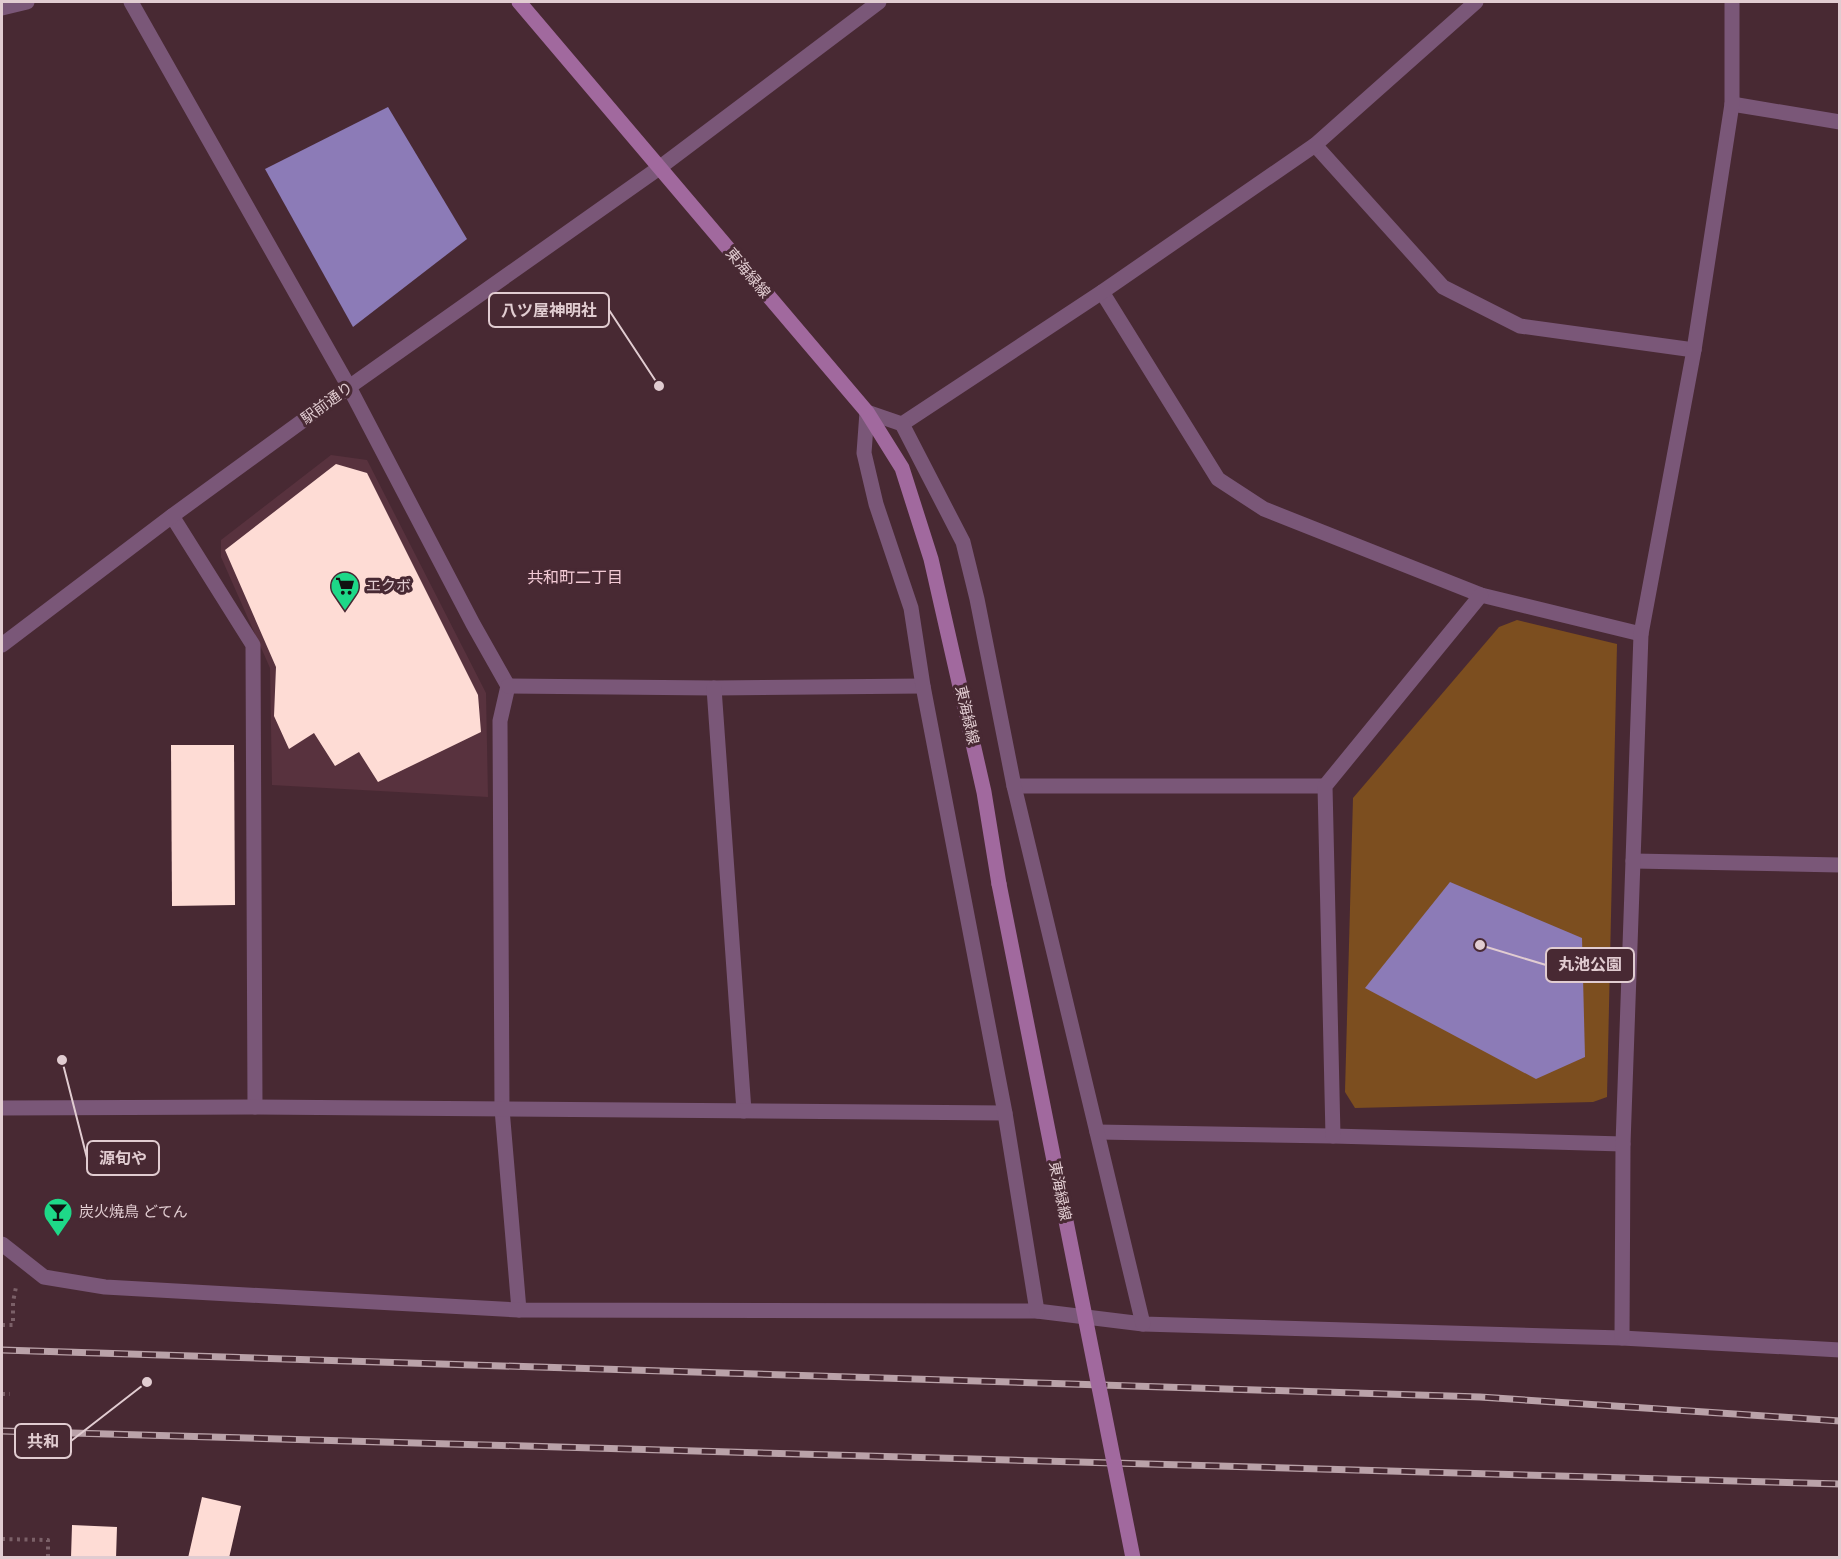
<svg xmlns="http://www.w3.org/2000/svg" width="1841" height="1559" font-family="Quicksand,'Noto Sans JP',sans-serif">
<rect width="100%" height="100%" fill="#482933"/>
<polygon fill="#58323e" points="331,455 367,460 486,693 488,797 272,785 270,668 221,557 221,540"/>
<polygon fill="#7c4e1f" points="1517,620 1617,644 1607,1097 1593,1102 1355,1108 1345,1092 1353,798 1499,627"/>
<g fill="#8c7bb7">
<polygon points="388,107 467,239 353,327 265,169"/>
<polygon points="1450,882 1582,938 1585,1057 1536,1079 1365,988"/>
</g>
<g fill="#fedcd5">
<polygon points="336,464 367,473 478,695 481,732 378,782 359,752 335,766 314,733 289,749 274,716 276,667 225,550"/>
<polygon points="171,745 234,745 235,905 172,906"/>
<polygon points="202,1497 241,1506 229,1558 188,1558"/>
<polygon points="72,1525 117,1527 116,1558 71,1558"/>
</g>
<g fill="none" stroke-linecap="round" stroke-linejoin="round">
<g stroke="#7b6068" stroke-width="4" stroke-dasharray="3 4.5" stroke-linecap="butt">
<polyline points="2,1325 13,1325 13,1302 16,1287"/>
<polyline points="2,1394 10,1394"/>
<polyline points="2,1539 48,1540 48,1558"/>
</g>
<g stroke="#7a5778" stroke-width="15">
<polyline points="131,2 349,387 473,624 508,686 500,721 502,1109 519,1310"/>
<polyline points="2,8 27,2"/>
<polyline points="1732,104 1840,122"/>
<polyline points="1315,145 1443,287 1520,326 1694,350"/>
<polyline points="1102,292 1218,479 1264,509 1481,595 1641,634"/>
<polyline points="902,424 1102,292 1315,145 1476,2"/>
<polyline points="172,516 253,645 255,1107"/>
<polyline points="508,686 714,688 923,686"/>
<polyline points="714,688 744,1111"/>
<polyline points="1014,786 1325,786"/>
<polyline points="1633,861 1840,865"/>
<polyline points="2,1108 255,1107 1005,1113"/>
<polyline points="1097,1132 1333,1136 1623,1144"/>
<polyline points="1333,1136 1325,786 1481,595"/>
<polyline points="2,1244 44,1277 105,1287 519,1310 1037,1311 1143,1324 1622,1338 1840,1350"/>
<polyline points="1037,1311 1005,1113 923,686 911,608 876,504 864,453 867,412 902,424 963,542 977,599 1014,786 1143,1324"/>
<polyline points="1622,1338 1623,1144 1641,634 1694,350 1732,104 1732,2"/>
</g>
<polyline stroke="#7a5778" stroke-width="15" points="2,645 172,516 349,387 659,168 879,2"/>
<polyline stroke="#a1699e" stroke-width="15" points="519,2 867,412 902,468 931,559 984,792 999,884"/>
<g stroke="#baa2a9" stroke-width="7">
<g id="rail">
<polyline points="2,1350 1480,1397 1840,1421"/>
<polyline points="2,1431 1840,1484"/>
</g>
</g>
<use href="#rail" stroke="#482933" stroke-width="4.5" stroke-dasharray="14" stroke-linecap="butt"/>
<polyline stroke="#a1699e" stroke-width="15" points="999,884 1133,1558"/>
</g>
<defs>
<g id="supermarket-pin" transform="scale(1.5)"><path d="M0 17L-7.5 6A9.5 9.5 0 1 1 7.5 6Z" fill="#1ed888" stroke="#482933"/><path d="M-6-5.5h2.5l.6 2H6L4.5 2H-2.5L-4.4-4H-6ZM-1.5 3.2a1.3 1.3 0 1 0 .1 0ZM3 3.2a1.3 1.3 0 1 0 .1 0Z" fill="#111"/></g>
<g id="bar-pin" transform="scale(1.5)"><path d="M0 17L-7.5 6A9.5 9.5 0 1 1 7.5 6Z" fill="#1ed888" stroke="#482933"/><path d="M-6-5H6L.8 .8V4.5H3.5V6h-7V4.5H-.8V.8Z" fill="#111"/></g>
</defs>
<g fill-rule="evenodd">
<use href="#supermarket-pin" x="345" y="586"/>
<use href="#bar-pin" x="58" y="1212"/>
</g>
<g text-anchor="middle" stroke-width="6" stroke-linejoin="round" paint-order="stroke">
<g font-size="15" fill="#e1ccd1" stroke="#482933">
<text transform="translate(748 273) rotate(50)" y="5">東海緑線</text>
<text transform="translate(327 403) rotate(-36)" y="5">駅前通り</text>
<text transform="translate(967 715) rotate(77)" y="5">東海緑線</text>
<text transform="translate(1060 1191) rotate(79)" y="5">東海緑線</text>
</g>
<g font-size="15" fill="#e1ccd1" stroke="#482933" text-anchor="start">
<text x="366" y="591">エクボ</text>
<text x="79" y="1217">炭火焼鳥 どてん</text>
</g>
<g font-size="16" fill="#f2c9d4" stroke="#482933">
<text x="575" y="583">共和町二丁目</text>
</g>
</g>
<path fill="none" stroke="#e1ccd1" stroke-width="2" d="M659 386L609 310M1480 945L1546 965M62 1060L87 1158M147 1382L71 1441"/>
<g fill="#e1ccd1" stroke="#482933" stroke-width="2">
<circle cx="659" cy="386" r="6"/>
<circle cx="1480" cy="945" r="6"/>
<circle cx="62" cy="1060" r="6"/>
<circle cx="147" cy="1382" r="6"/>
</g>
<g fill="#482933" stroke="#e1ccd1" stroke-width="2">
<rect x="489" y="293" width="120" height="34" rx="6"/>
<rect x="1546" y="948" width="88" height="34" rx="6"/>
<rect x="87" y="1141" width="72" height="34" rx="6"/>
<rect x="15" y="1424" width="56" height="34" rx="6"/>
</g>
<g font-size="16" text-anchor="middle" font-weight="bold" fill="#e1ccd1">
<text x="549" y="316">八ツ屋神明社</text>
<text x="1590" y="970">丸池公園</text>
<text x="123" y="1164">源旬や</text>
<text x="43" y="1447">共和</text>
</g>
<rect width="1841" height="1559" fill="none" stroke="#e1ccd1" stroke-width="6"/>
</svg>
